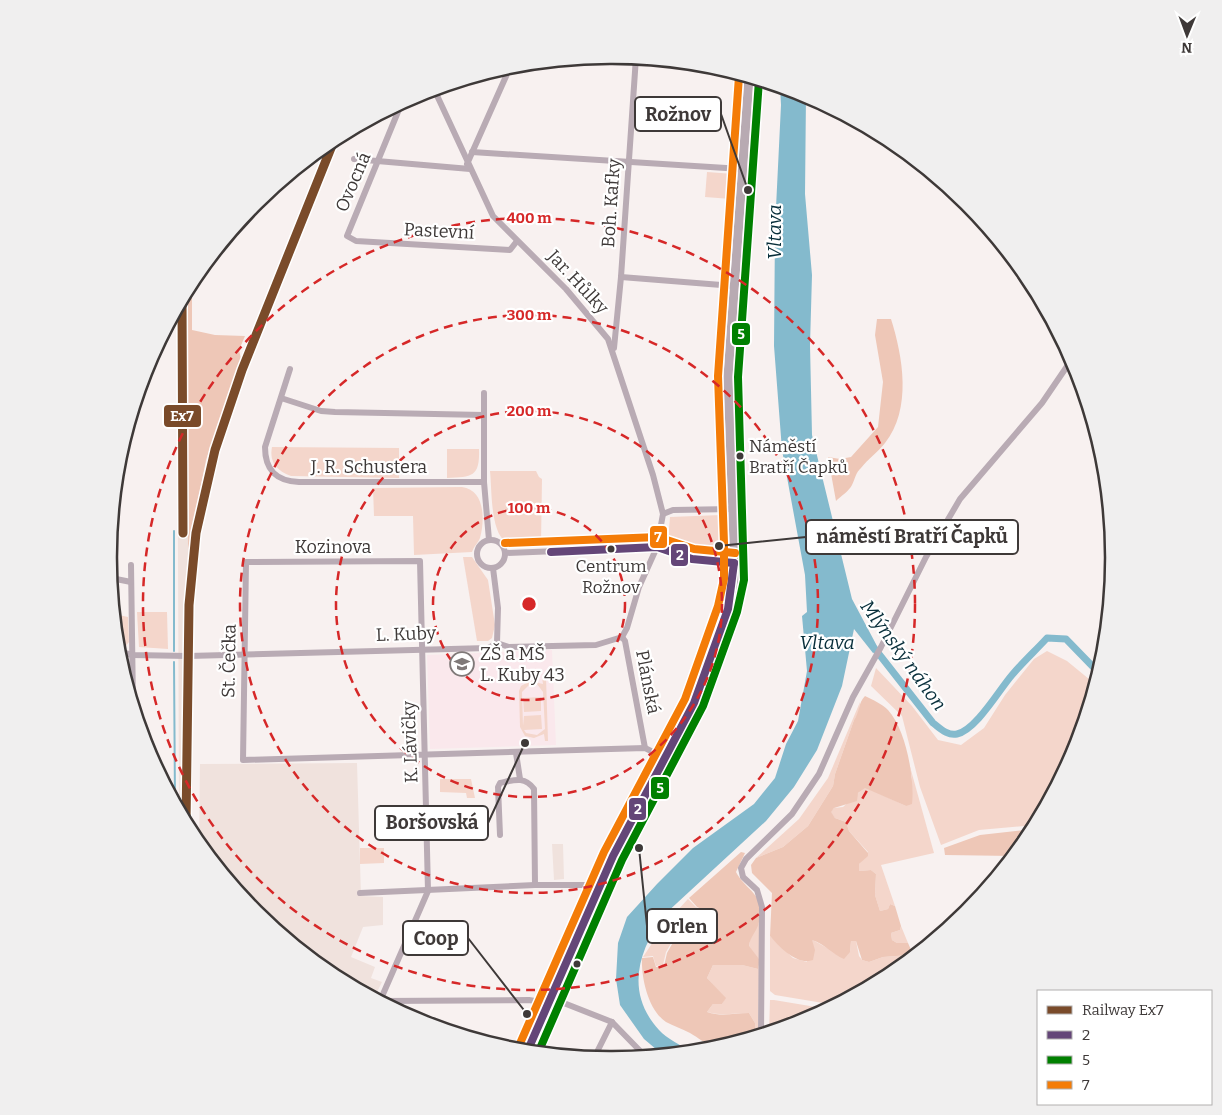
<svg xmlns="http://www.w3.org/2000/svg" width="1222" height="1115" font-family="Bitter,serif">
<rect width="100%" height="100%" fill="#f8f1f0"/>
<g fill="#f0e2dd">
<polygon points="341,135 235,402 208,492 197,554 193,601 193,785 191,832 179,809 177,308 188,288 188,546 206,460 226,398 327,144"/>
<polygon points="357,763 361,896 383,897 383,925 363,927 351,957 375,967 371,978 382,982 375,996 332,975 255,913 199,844 200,764"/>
<polygon points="552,844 563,844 564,879 554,880"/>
</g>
<polygon fill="#fae8ec" points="552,650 556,745 430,749 427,655"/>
<g fill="#f4d6cb" fill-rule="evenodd">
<polygon points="707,172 734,174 731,199 705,197"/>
<path d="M272 447 399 448V478L291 476C277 471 269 462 272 447Z"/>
<path d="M447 449H479C480 477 472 477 447 478Z"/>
<path d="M490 471H536L539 477 542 479 541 543C531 545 515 547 506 542 490 532 492 488 490 471Z"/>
<path d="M462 487C485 490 485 520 480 538 478 543 474 546 472 552L414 555 413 516H374L373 488Z"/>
<path d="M721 515 725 518 723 552C709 558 677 556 668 542L670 517Z"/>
<polygon points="463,557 472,557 488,580 495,625 492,638 488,641 477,641"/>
<polygon points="137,612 167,612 168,649 139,647"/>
<polygon points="114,614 128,617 129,642 125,647 117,647"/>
<polygon points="1047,651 1067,661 1095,684 1075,750 1035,825 979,830 941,845 920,787 902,716 871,686 876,668 912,706 938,740 961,745 984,728 1005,695 1034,659"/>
<path d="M542 677H546L548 741H545L544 734 534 738 525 736 520 727 519 691 521 686 530 681 543 684ZM530 684H537L543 692 545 729 537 735 526 733 524 730 542 729 541 715 524 716 523 726 522 692Z"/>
<polygon points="541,697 541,711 524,712 523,698"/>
<polygon points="860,702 859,713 854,720 835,774 833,786 808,826 783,847 756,858 799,819 828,778"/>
<polygon points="909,763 934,853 881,865 895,906 890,904 888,909 880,911 875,895 876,874 871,870 859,871 859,864 868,852 849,831 846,822 835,818 830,812 834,808 843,807 865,787 906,806 912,778"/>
<polygon points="440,779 471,779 475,798 467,798 466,793 440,792"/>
<polygon points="360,848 384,848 384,863 360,864"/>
<polygon points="688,899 696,907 705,911 693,921 680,928 666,952 663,965 656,966 653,956 643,957 664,925"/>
<path d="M760 921 758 1035 756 1036 755 1023 749 1013C734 1013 722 1016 707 1012L713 1004H722L725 998 707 978 713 965H742L758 969 760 960 749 947 750 937Z"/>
<polygon points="901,926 908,943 897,943 892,940 891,933 900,930"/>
<polygon points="770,936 793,958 807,962 811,939 829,949 850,952 851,941 856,941 859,956 862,960 869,962 883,957 909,955 912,952 915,955 890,975 835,1005 775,995 770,991"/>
<polygon points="770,1000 774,1000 828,1009 803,1022 769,1032"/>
</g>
<g fill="#eec7b7">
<polygon points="192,280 192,330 215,335 245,336 239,350 241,359 206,460 188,550 187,335 188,288"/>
<path d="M877 319H891C903 357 912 409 885 443 878 452 868 459 861 468 856 472 855 479 852 485 849 491 841 496 836 501L828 457 840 459 851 457 878 427 883 382 875 335Z"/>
<path d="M865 696C873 700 882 704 888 710 906 729 915 780 912 804L906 806 865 788 858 793 857 801 834 808 831 812 835 818 846 822 849 831 868 853V856L859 864V871L871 870 876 874 875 895 880 911 888 909 890 904 895 906 901 926 900 930 891 933 892 940 897 943H908L912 952 909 955 883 957 869 962 862 960 856 941H851L850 952 844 959C832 954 825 944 812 940L815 950 813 960C798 966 779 947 770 936L772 893 752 873 751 865 756 858 783 847 808 826 833 786 835 774 854 720C860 712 858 703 865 696Z"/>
<polygon points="1033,829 1013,856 945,855 944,848 980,835"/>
<path d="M741 852 745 853 736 872C745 890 767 895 759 922 757 932 750 936 749 946L760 960 758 969 742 965H713L707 978 726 998 722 1004H713L707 1012C722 1017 734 1013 749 1013L755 1023 756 1036C743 1040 728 1047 714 1045 704 1044 699 1038 690 1033 683 1029 673 1026 666 1022 648 1010 641 977 642 958L653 957 656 967 664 966 667 953 681 928 694 922 706 911 697 907 689 898Z"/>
</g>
<path fill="#84bacd" d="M780 86 806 95 805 194 812 275 810 345 812 435 852 599 877 646 873 653 854 629 842 686 817 750 794 787 766 821 664 915C638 951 625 993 659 1030 667 1039 681 1045 691 1052L663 1055 644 1039 620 1005 616 979 618 943 627 917 657 884 693 848 754 804 775 778 786 744 798 721 807 671 802 616 807 612 805 575 782 450 774 346 775 228 781 105Z"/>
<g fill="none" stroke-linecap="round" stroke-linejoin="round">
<g stroke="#84bacd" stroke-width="2">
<polyline points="174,651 174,531"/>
<polyline points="174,662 175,803"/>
</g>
<path stroke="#84bacd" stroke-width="7" d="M875 649 933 723C940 728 947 736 957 734 976 730 999 690 1012 675 1023 662 1036 650 1047 638L1066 639 1099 673"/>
<g stroke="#b9abb4" stroke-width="6">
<polyline points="402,102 347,236 356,241 510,250 517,241"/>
<polyline points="472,152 742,169"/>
<polyline points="354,159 470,169"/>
<polyline points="467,164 511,65"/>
<polyline points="621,277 734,286"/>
<polyline points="614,348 621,277 636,57"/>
<path d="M290 369 265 447C265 470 276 481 299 482H484"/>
<polyline points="484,393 484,482 489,540"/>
<polyline points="281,398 321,411 335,412 484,415"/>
<polyline points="663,514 673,510 734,509"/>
<circle cx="491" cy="554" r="14"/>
<polyline points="505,553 657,547 692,559 734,563"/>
<polyline points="131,565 133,705"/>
<polyline points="493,568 498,608 497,643"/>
<polyline points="111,578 131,582"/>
<polyline points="622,637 625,641 645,748"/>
<polyline points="118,651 132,655 188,656 488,648 497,643 509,647 596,645 622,637 627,628 639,587 657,547 663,514 653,475 608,339 566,289 493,216 434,89"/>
<polyline points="516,753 520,779"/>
<path d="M500 835 498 787 500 783C514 780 525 776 534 789L535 885"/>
<polyline points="360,893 535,885 601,885"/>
<polyline points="380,1001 428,891 420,561 246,562 243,760 645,748 665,758"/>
<polyline points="381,1001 529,1000 541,1002 551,998 612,1022 646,1057"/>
<polyline points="761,1035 762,907 757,890 743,877 741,868 746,859 792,814 819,774 853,697 881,647 926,557 960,499 1042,403 1072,359"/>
<polyline points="594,1058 612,1022"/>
</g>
<polyline stroke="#b8aab2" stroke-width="9" points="527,1052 613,856 694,703 728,609 734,580 734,543 728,377 749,77"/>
<g stroke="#fff" stroke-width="11">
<g id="bus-1">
<polyline points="551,552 657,547 692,559 734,563"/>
<polyline points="527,1052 613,856 694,703 728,609 734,563"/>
</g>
</g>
<g stroke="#fff" stroke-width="11">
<polyline id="bus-2" points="538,1053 622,860 703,706 737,612 744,580 738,377 759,80"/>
</g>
<g stroke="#fff" stroke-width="11">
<g id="bus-3">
<polyline points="505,543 658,537 694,549 735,553"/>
<polyline points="518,1048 604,852 685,699 718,606 724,579 724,543 718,376 739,76"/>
</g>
</g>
<use href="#bus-1" stroke="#644678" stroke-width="8"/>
<use href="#bus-2" stroke="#008000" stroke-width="8"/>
<use href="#bus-3" stroke="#f47c07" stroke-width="8"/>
<g stroke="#fff" stroke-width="12">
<g id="rail-1">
<polyline points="182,299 183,533"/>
<polyline points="186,823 189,605 196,533 215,450 242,370 335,138"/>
</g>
</g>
<use href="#rail-1" stroke="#7a4b2a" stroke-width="9"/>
</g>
<g fill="none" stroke="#d62828" stroke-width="2.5" stroke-dasharray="9 6">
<circle cx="529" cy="604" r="96"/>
<circle cx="529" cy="604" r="193"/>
<circle cx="529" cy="604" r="289"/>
<circle cx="529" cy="604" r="386"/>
</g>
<defs>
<g id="school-ring" transform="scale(1.25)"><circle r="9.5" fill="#fff" stroke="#7f7978" stroke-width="1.5"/><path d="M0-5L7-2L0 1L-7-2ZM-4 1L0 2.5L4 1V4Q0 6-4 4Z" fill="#7f7978"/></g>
</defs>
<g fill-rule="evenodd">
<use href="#school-ring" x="462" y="664"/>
</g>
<g fill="#3e3938" stroke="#fff" stroke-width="2">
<circle cx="740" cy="456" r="4.5"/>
<circle cx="611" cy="549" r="4.5"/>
<circle cx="577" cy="964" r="4.5"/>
</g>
<g text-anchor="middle" stroke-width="4.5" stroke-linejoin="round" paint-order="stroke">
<g font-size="17" fill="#3e3938" stroke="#fff" text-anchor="start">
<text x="749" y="452">Náměstí<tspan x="749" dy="21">Bratří Čapků</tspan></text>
<text x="611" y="572" text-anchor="middle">Centrum<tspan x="611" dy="21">Rožnov</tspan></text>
</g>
<g font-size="18" fill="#3e3938" stroke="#fff">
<text transform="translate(353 182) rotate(-67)" y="6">Ovocná</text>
<text transform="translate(611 203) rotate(-86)" y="6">Boh. Kafky</text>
<text transform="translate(439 231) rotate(3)" y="6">Pastevní</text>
<text transform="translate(578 282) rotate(47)" y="6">Jar. Hůlky</text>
<text x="369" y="473">J. R. Schustera</text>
<text x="333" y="553">Kozinova</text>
<text transform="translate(406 634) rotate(-2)" y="6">L. Kuby</text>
<text transform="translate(229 661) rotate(-89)" y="6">St. Čečka</text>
<text transform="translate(648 682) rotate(79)" y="6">Plánská</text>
<text transform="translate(410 742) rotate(-92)" y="6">K. Lávičky</text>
</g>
<g font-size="18" fill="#3e3938" stroke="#fff" text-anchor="start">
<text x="480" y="660">ZŠ a MŠ<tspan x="480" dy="21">L. Kuby 43</tspan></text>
</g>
<g font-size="19" font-style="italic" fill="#072e3a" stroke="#fff">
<text transform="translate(774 232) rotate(-90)" y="7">Vltava</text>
<text x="827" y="649">Vltava</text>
<text transform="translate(904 655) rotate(54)" y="7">Mlýnský náhon</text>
</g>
</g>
<path d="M0 0H1222V1115H0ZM610 64H612A493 493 0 0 1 1105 557V558A493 493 0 0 1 612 1051H610A493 493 0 0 1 117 558V557A493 493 0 0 1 610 64Z" fill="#f0efef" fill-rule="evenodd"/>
<path fill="none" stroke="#3e3938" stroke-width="2.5" d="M610 64H612A493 493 0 0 1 1105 557V558A493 493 0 0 1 612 1051H610A493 493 0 0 1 117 558V557A493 493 0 0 1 610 64Z"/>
<circle cx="529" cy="604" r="8" fill="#d62828" stroke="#fff" stroke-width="2.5"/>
<g font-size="15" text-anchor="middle" font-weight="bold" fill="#d62828" stroke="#fff" stroke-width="4.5" stroke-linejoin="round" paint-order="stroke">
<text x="529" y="223">400 m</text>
<text x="529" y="320">300 m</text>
<text x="529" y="416">200 m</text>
<text x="529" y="513">100 m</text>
</g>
<path fill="none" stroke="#3e3938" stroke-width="2" d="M748 190L721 114M719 546L806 537M525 743L488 823M639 848L647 926M527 1014L468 938"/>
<g fill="#3e3938" stroke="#fff" stroke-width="2">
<circle cx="748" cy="190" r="5"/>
<circle cx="719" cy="546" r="5"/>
<circle cx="525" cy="743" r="5"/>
<circle cx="639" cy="848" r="5"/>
<circle cx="527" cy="1014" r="5"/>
</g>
<g fill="#fff" stroke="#3e3938" stroke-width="2">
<rect x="635" y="97" width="86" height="34" rx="5"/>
<rect x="806" y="520" width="212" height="34" rx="5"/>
<rect x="375" y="806" width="113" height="34" rx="5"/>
<rect x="647" y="909" width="70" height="34" rx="5"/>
<rect x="403" y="921" width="65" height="34" rx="5"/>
</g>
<g font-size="19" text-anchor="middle" font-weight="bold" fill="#3e3938">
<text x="678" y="121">Rožnov</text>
<text x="912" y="543">náměstí Bratří Čapků</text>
<text x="432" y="829">Boršovská</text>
<text x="682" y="933">Orlen</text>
<text x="436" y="945">Coop</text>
</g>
<g stroke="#fff" stroke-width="2">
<rect x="731" y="322" width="20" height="24" rx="5" fill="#008000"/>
<rect x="163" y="404" width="39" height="24" rx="5" fill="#7a4b2a"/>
<rect x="649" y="525" width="19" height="24" rx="5" fill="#f47c07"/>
<rect x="670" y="543" width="19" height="24" rx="5" fill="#644678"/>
<rect x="650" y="776" width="20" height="24" rx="5" fill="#008000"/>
<rect x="628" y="797" width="19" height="24" rx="5" fill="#644678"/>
</g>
<g font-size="14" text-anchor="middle" font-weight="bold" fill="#fff">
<text x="741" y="339">5</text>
<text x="182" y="421">Ex7</text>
<text x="658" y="542">7</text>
<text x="680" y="560">2</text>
<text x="660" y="793">5</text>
<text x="638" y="814">2</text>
</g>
<rect x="1037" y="990" width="175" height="115" fill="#ffffff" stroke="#b2b0af"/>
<rect x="1047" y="1006" width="25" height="8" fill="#7a4b2a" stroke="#b2b0af"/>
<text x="1082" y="1015" font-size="15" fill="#3e3938">Railway Ex7</text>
<rect x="1047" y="1031" width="25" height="8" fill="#644678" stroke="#b2b0af"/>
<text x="1082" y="1040" font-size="15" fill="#3e3938">2</text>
<rect x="1047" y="1056" width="25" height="8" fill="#008000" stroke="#b2b0af"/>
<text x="1082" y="1065" font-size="15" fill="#3e3938">5</text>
<rect x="1047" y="1081" width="25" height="8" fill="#f47c07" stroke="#b2b0af"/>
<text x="1082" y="1090" font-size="15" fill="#3e3938">7</text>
<g transform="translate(1187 35) rotate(181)" stroke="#ffffff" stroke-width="4" paint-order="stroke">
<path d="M0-4L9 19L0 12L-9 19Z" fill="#3e3938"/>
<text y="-8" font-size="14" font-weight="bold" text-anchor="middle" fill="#3e3938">N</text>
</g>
</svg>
